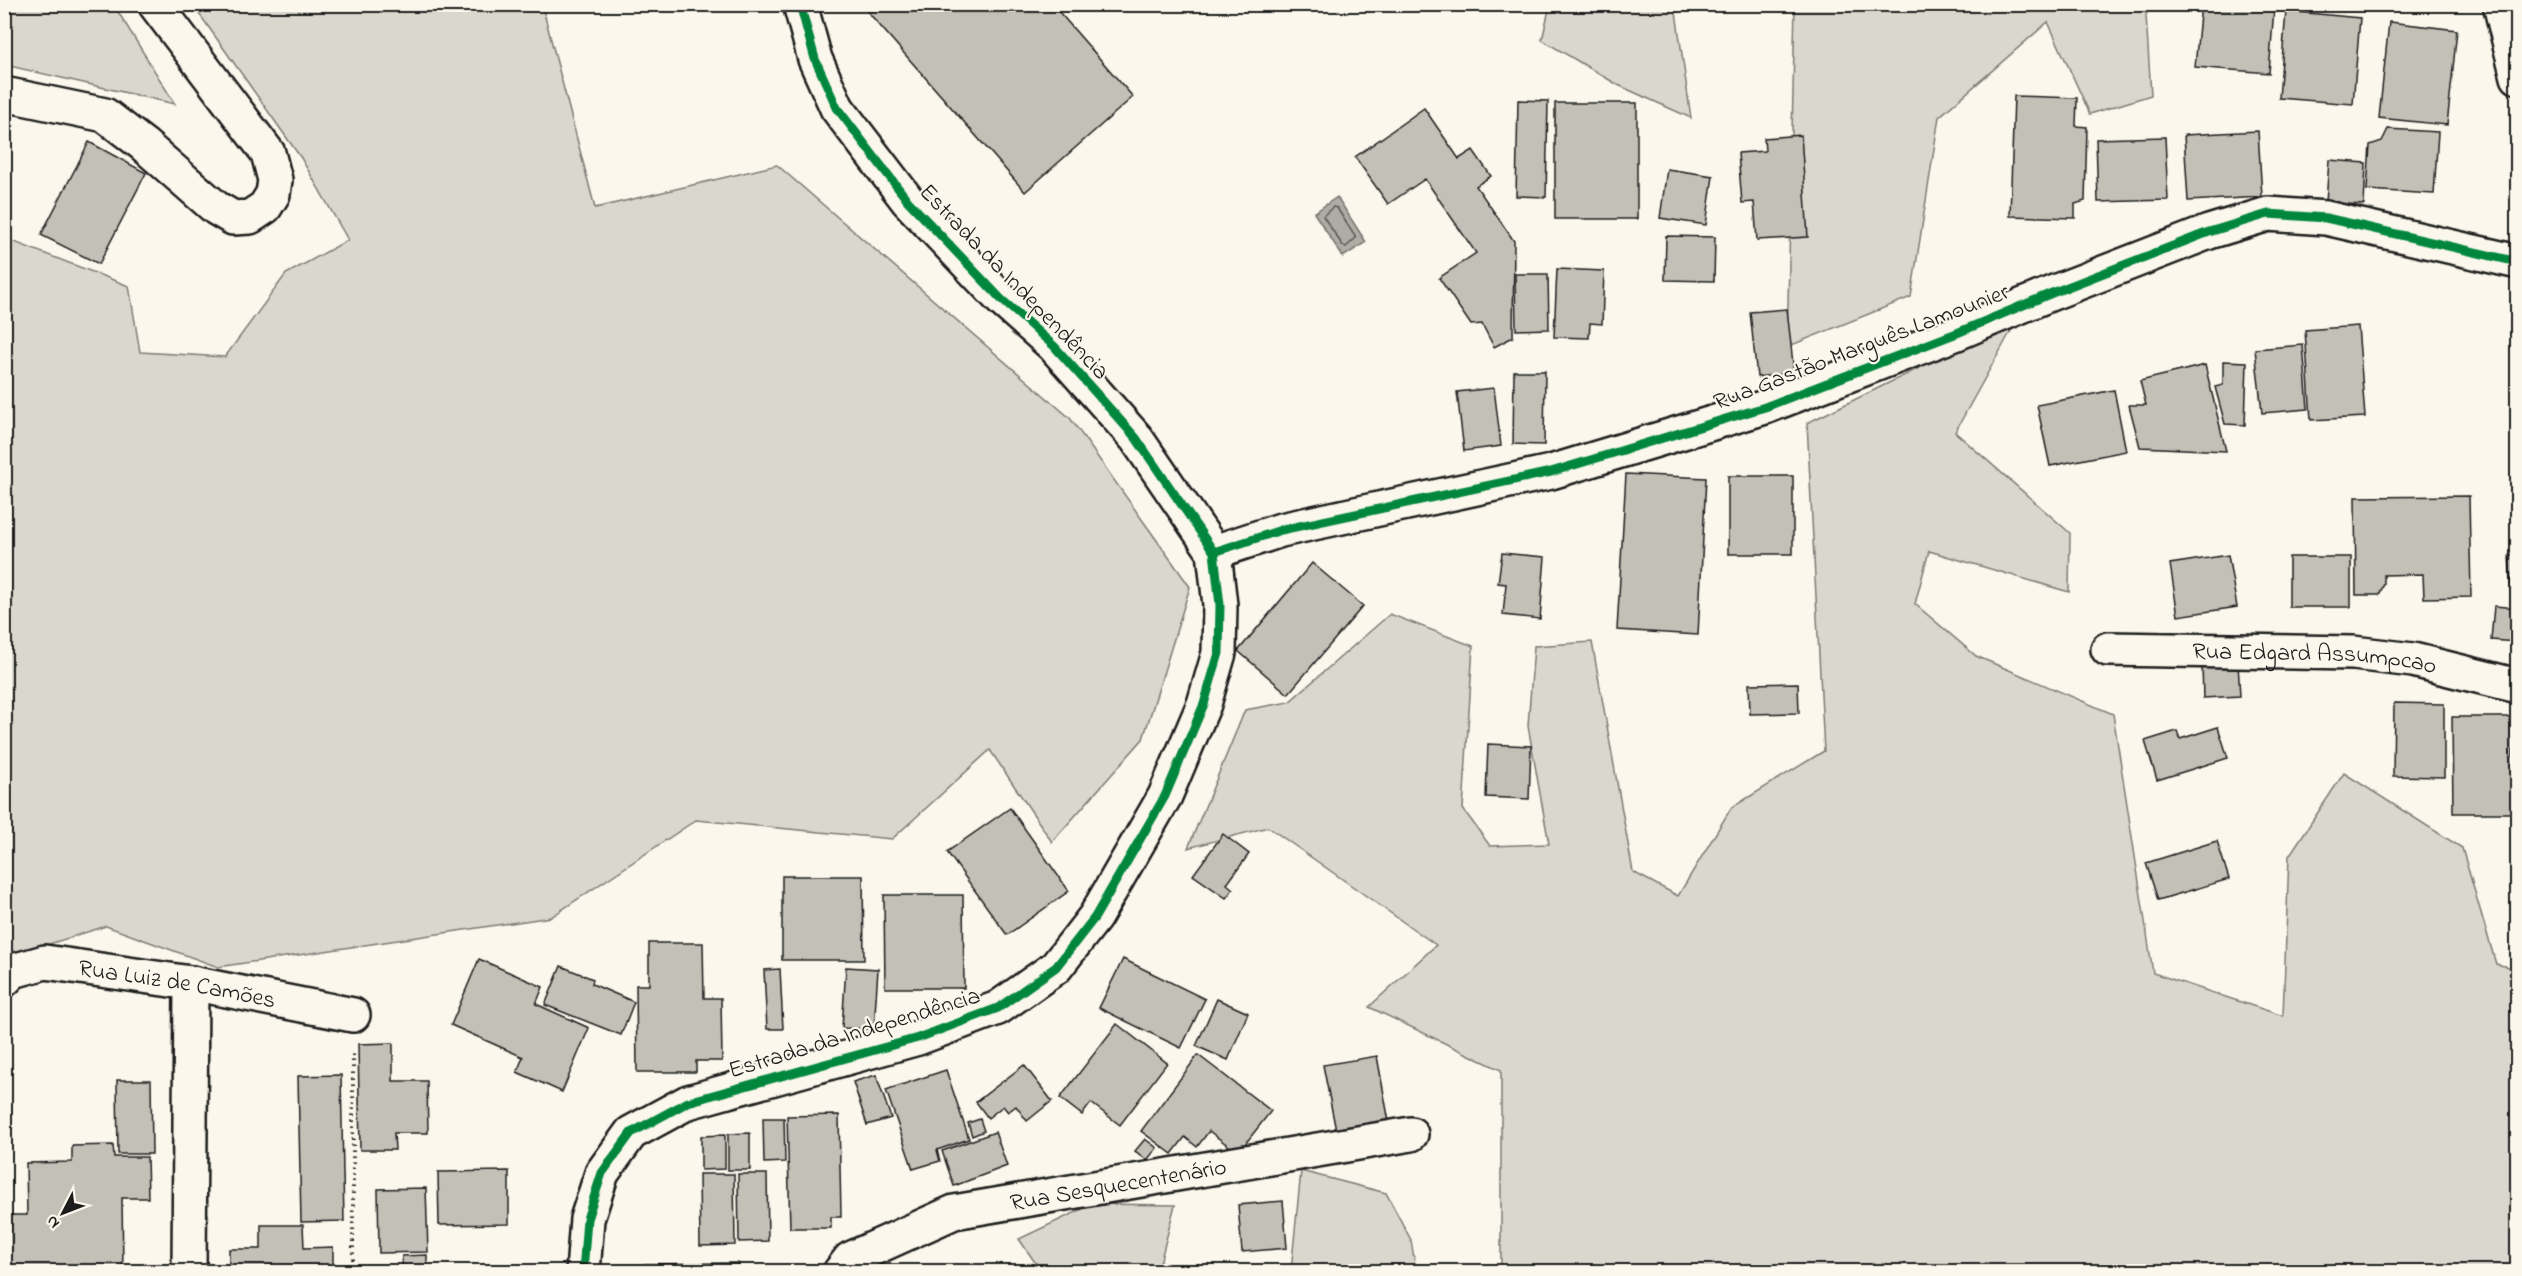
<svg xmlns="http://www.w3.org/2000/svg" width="2522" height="1276" font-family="'Indie Flower',sans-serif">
<rect width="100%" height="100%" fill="#fbf7ec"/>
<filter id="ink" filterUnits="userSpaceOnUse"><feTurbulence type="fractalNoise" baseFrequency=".0167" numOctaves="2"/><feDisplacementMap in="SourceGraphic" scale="12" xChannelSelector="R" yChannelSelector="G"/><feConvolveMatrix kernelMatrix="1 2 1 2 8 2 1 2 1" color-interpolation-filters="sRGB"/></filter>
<g filter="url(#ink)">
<g fill="#dad7ce" stroke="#7b7a75" stroke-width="1.5">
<polygon points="5,4 114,5 175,104 5,65"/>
<polygon points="193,5 542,5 595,208 777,165 1070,418 1190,587 1143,739 1052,842 990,750 892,839 696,820 551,917 218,967 106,926 5,958 4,238 129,286 140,352 225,357 286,274 348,240 301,158"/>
<polygon points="1550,5 1675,5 1691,118 1618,85 1542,40"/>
<polygon points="1795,5 2151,5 2146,15 2151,95 2090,114 2048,22 1939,117 1911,297 1787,347"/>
<polygon points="2017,320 1955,432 2070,533 2069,592 1929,551 1915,604 1976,656 2113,714 2153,973 2283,1016 2289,856 2344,773 2462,848 2496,964 2517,969 2517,1271 1501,1271 1501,1070 1369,1007 1436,945 1268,827 1188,848 1245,710 1289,702 1390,614 1473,646 1463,809 1490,846 1549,844 1528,726 1534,646 1592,642 1633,872 1678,896 1731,808 1824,751 1807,423"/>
<polygon points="1301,1171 1386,1193 1411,1240 1416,1271 1291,1271"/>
<polygon points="1093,1204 1175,1205 1160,1263 1206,1271 1041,1271 1019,1239"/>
</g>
<polygon fill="#afaca5" stroke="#74726e" stroke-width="1.5" points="1337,197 1366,242 1343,257 1314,213"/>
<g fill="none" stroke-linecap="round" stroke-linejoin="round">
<polygon stroke="#575653" stroke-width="1.5" points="1333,207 1337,208 1356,238 1346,247 1343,246 1323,216"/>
</g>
<g fill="#c3c0b8" stroke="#1c1c1c" stroke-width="1.5">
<polygon points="861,4 1052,4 1133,97 1025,192"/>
<polygon points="2201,4 2274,8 2269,73 2195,67"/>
<polygon points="2286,11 2360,18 2353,104 2279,98"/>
<polygon points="2389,22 2457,30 2447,125 2379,118"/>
<polygon points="2014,96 2077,98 2076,126 2087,127 2085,201 2075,204 2075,218 2010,216"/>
<polygon points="1518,100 1548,101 1546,197 1516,196"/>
<rect x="1555" y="103" width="82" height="116"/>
<polygon points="1424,108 1459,159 1473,150 1491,176 1476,186 1514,241 1513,337 1494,347 1482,324 1471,325 1439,278 1476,253 1425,179 1388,204 1355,157"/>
<polygon points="2388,129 2438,132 2434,194 2367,190 2370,145 2382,141"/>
<polygon points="2258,131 2262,197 2188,201 2184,135"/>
<polygon points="1801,135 1808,237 1757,240 1754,202 1742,203 1738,153 1765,151 1764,138"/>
<polygon points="2165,137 2168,200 2098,202 2096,139"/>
<polygon points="89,142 146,173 99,264 41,235"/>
<polygon points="2329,160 2366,163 2364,205 2326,203"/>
<polygon points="1667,169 1713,176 1706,225 1660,218"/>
<polygon points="1666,236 1715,237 1714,281 1665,280"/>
<polygon points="1557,269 1604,271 1602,324 1590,323 1589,338 1554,337"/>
<polygon points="1515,274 1548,274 1549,329 1516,330"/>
<polygon points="1787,309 1794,373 1757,377 1750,312"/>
<polygon points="2358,326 2365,417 2311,420 2305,330"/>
<polygon points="2303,345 2308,409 2262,413 2255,349"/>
<polygon points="2223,361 2247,362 2245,425 2225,424 2215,387 2223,385"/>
<polygon points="2205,365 2226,451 2140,447 2129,405 2146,405 2140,381"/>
<polygon points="1514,371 1545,371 1544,445 1513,444"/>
<polygon points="1494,388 1501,446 1464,451 1457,392"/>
<polygon points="2114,390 2126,451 2050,466 2037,405"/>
<polygon points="1626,474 1706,478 1698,635 1617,630"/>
<rect x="1728" y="476" width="65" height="78"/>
<polygon points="2469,496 2471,597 2424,598 2423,574 2384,575 2384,584 2379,595 2356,595 2355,497"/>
<polygon points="1502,553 1545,557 1540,619 1503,615 1506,584 1498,583"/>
<polygon points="2518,554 2518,605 2512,605 2509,555"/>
<polygon points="2228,555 2237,607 2178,616 2170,564"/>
<rect x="2289" y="557" width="62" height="50"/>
<polygon points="1312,563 1363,606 1288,694 1238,651"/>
<polygon points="2494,606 2518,608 2516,642 2491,640"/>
<polygon points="2238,664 2240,696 2203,698 2202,665"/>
<polygon points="1798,683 1799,713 1750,714 1749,684"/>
<polygon points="2394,703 2444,704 2444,777 2393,776"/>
<polygon points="2452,717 2513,717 2513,813 2453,813"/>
<polygon points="2218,727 2228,758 2157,780 2145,741 2177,731 2180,739"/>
<polygon points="1488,744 1531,746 1529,799 1486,797"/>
<polygon points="1010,808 1069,891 1007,935 947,852"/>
<polygon points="1223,834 1249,854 1227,884 1233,889 1226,898 1193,875"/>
<polygon points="2217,841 2229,879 2158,900 2146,863"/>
<polygon points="782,876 863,876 864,960 782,960"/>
<polygon points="884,895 963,895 964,988 885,988"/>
<polygon points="649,943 703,943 704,998 721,998 722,1061 696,1061 696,1072 637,1072 636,985 649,985"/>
<polygon points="479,959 543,987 536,1004 589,1028 562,1092 517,1072 523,1057 451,1025"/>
<polygon points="1123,959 1205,999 1181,1048 1099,1008"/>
<polygon points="561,966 593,979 592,984 634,1002 621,1035 545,1005"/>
<polygon points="846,967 878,969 874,1029 842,1028"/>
<polygon points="780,969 783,1029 767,1029 764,970"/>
<polygon points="1217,999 1248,1013 1228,1060 1196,1046"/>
<polygon points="1117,1024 1167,1063 1120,1125 1091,1103 1082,1115 1060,1098"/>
<polygon points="393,1043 393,1081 427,1081 428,1133 394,1133 395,1150 360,1150 358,1044"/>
<polygon points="1198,1055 1271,1111 1238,1153 1209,1131 1197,1147 1185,1137 1172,1154 1141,1131"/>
<polygon points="1377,1056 1389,1122 1336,1131 1323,1065"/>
<polygon points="1024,1065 1052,1101 1027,1121 1016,1106 1008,1112 1003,1106 988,1118 976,1102"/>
<polygon points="946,1070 969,1139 937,1150 940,1161 913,1169 886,1090"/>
<polygon points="341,1075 344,1221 301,1222 298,1076"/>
<polygon points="876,1075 891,1118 867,1125 853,1082"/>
<polygon points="117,1080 151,1080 152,1154 118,1154"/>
<polygon points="839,1115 841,1217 831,1217 831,1228 790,1228 787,1116"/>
<polygon points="763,1118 784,1118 785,1162 764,1163"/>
<polygon points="980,1119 984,1131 972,1136 968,1123"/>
<polygon points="995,1132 1007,1166 954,1186 942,1151"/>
<polygon points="750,1133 750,1170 728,1170 728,1134"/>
<polygon points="725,1135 725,1169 701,1170 701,1136"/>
<polygon points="1145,1139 1157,1148 1147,1160 1135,1151"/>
<polygon points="113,1145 114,1157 147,1157 148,1198 122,1198 123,1270 4,1272 4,1215 27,1215 26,1163 72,1162 72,1146"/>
<polygon points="509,1171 509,1224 439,1225 438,1172"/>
<polygon points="699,1174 734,1174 735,1245 700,1246"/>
<polygon points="738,1174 767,1174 768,1241 739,1242"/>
<polygon points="426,1188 428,1252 379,1253 378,1189"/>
<polygon points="1283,1201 1287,1248 1242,1252 1238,1205"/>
<polygon points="261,1225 303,1225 304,1248 333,1247 333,1272 229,1272 229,1249 261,1249"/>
<polygon points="427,1255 427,1272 402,1272 402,1256"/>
<polygon points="738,1263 738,1272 644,1272 644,1264"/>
</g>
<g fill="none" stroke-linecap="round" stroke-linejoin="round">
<g stroke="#1c1c1c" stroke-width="38">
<g id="street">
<polyline points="2500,4 2518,77"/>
<polyline points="4,94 105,115 144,145 216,208 233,218 250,217 265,207 273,194 275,180 268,153 155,4"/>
<polyline points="1214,552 1281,530 1551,472 1765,407 1957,333 2052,293 2209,232 2268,214 2326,218 2518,262"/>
<path id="s1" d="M2108 649 2353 653 2413 660 2518 686"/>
<path id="s2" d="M4 980 13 971 45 962 191 983 353 1015"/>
<polyline points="189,1272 191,983"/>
<path id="s3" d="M840 1272 850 1259 954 1212 1411 1134"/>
</g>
</g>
<g stroke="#1c1c1c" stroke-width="38">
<polyline id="secondary" points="583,1272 587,1219 602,1173 631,1133 688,1102 918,1038 998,1008 1056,967 1095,917 1165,796 1204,704 1219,653 1220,605 1214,552 1136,438 1054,346 1001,299 908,201 837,108 815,59 800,4"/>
</g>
<polyline stroke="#1c1c1c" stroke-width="4" stroke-dasharray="1.5 4.5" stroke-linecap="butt" points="353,1272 353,1051"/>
<use href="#street" stroke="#fbf7ec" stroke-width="33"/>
<use href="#secondary" stroke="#fbf7ec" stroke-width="33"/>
<g stroke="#fbf7ec" stroke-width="13">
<g id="cycleway">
<polyline points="1214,552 1281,530 1551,472 1765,407 1957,333 2052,293 2209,232 2268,214 2326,218 2518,262"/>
<polyline points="583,1272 587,1219 602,1173 631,1133 688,1102 918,1038 998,1008 1056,967 1095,917 1165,796 1204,704 1219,653 1220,605 1214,552 1136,438 1054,346 1001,299 908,201 837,108 815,59 800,4"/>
</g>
</g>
<use href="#cycleway" stroke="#00873e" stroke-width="9"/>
</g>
</g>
<g text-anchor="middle" stroke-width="4.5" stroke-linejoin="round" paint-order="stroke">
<g font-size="24" fill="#1c1c1c" stroke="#fbf7ec">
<text transform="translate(1015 281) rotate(46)" y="8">Estrada da Independência</text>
<text transform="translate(1861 346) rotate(-21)" y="8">Rua Gastão Marguês Lamounier</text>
<text dy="8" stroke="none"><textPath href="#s1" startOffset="207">Rua Edgard Assumpcao</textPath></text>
<text dy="8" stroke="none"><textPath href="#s2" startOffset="180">Rua Luiz de Camões</textPath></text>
<text transform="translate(854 1032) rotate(-17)" y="8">Estrada da Independência</text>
<text dy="8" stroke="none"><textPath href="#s3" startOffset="297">Rua Sesquecentenário</textPath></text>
</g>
</g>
<rect width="2522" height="1276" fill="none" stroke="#fbf7ec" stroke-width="24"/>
<rect x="12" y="12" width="2498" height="1252" fill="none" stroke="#1c1c1c" stroke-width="2" filter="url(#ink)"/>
<g transform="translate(63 1213) rotate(228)" stroke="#fbf7ec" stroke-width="4.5" paint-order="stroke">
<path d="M0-4.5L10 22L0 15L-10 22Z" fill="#1c1c1c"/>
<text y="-9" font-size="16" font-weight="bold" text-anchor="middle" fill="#1c1c1c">N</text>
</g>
</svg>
